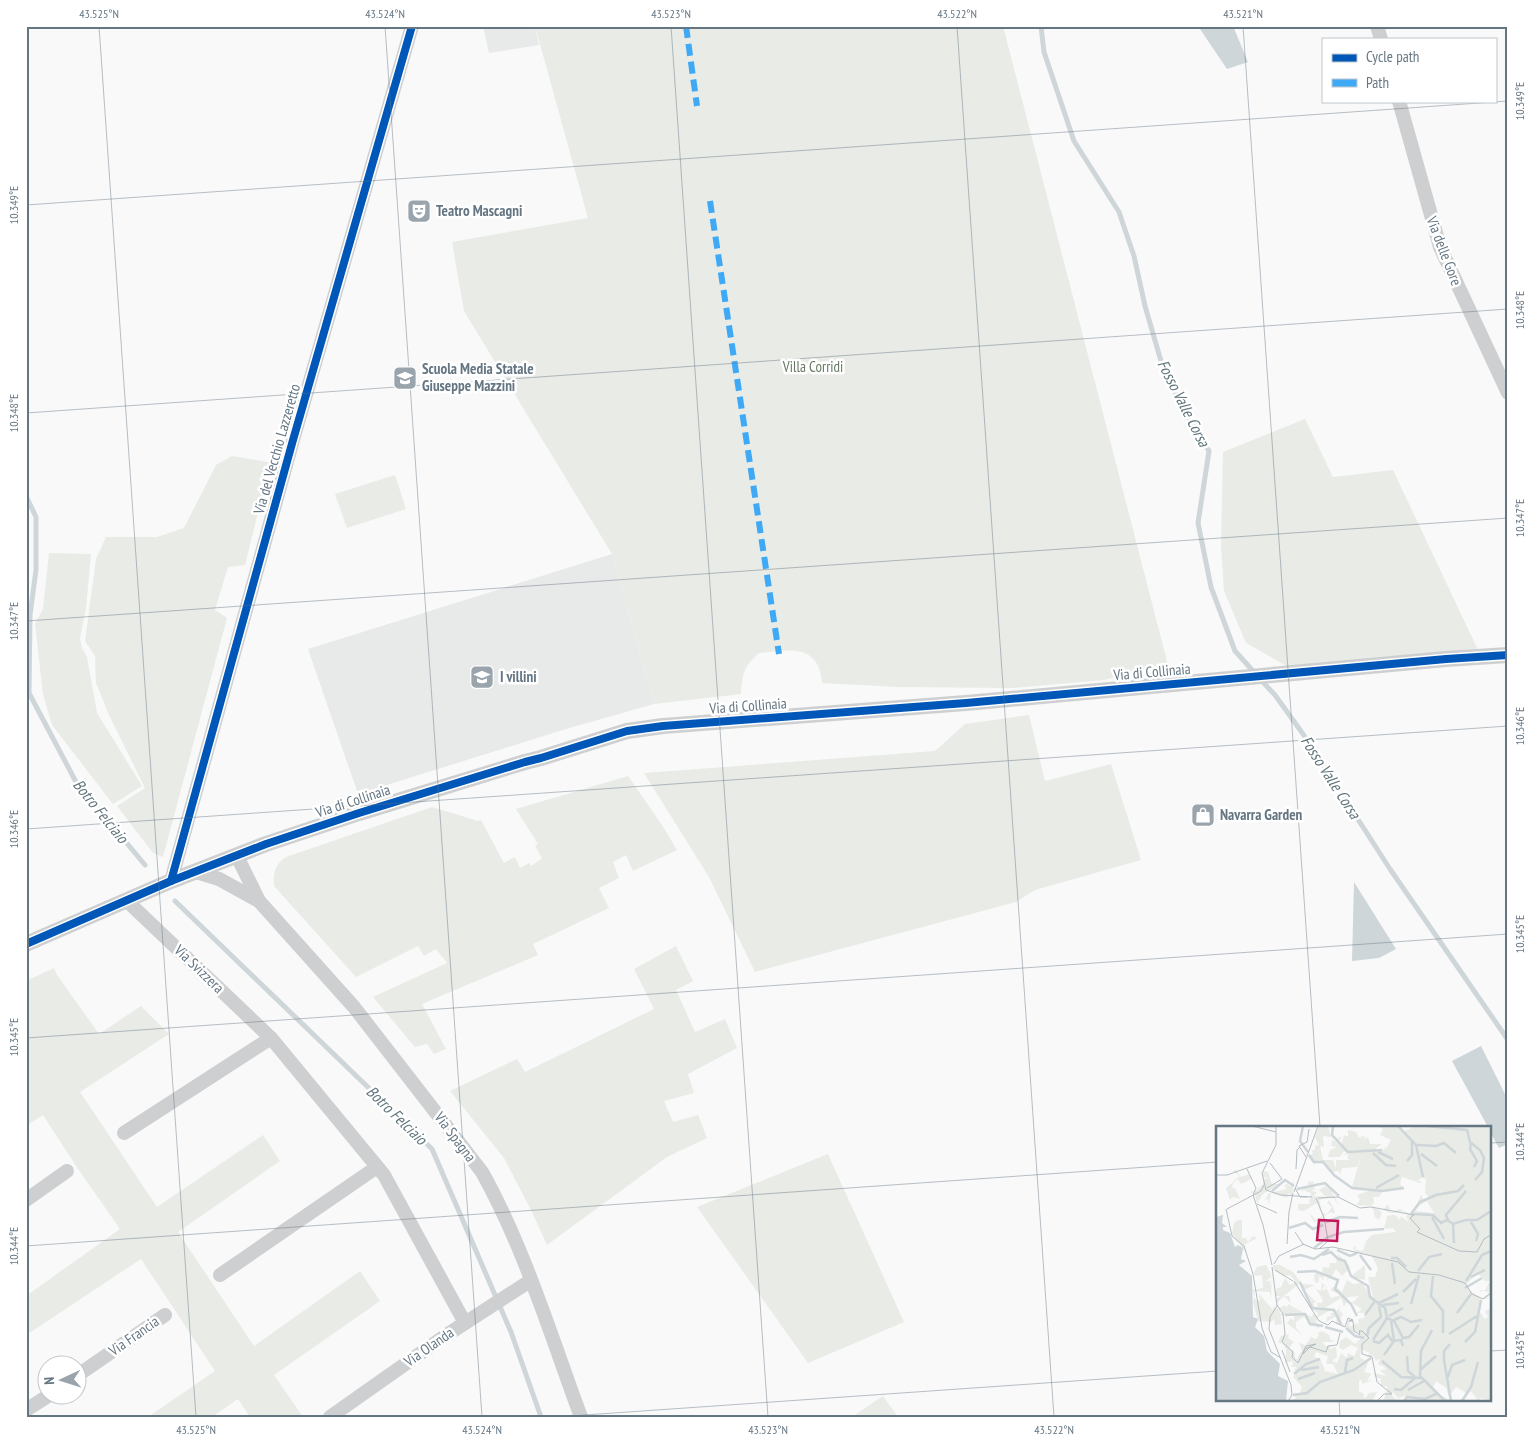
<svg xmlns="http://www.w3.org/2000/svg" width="1534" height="1443" font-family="'PT Sans Narrow',sans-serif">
<rect width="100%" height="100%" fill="#f9f9f9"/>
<g fill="#e8e9e9">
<polygon points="483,26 535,26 539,45 489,53"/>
<polygon points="612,554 654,704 566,729 358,794 308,649"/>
</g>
<g fill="#e8ebe6">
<path d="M535 26H1003L1168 665 1104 680 1013 688 898 687 822 683C819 643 789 650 759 653 744 666 742 674 741 694L654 704 612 554 464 311 452 242 588 218Z"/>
<polygon points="1305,419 1333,477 1393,470 1478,650 1290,668 1246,643 1224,591 1221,546 1223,452"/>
<polygon points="232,456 273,463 271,473 259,478 263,492 245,565 228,567 215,610 227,618 163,857 153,853 117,806 145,788 109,715 96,683 95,656 85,641 96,559 106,537 157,537 184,528 216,465"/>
<polygon points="395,475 406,509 347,528 335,494"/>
<polygon points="49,553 91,554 86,608 80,638 82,648 87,657 97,713 142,786 113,804 52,725 43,694 35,624 43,609"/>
<polygon points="1029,715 1045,781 1111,764 1141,860 1035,890 1016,902 755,972 709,877 644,773 935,751 965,724"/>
<path d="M628 776 662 825 677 850 633 871 626 855 613 862 619 878 599 888 609 908 533 944 538 955 422 1004 446 1049 434 1054 427 1044 415 1047 373 997 447 963 436 949 424 956 418 946 356 977 274 886C273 873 275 864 286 857L432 807 478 821 481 820 504 863 515 857 520 868 529 863 531 866 542 858 535 846 538 844 516 809Z"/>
<polygon points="676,946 693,981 676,990 695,1032 725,1019 737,1048 688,1074 694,1093 664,1101 673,1122 698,1115 707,1138 667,1157 547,1245 532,1212 504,1158 450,1091 517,1059 525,1072 654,1009 634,969"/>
<polygon points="54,968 57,975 99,1034 141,1006 169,1034 80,1092 157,1207 263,1135 280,1161 178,1232 254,1346 360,1271 380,1301 274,1375 303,1417 250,1417 238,1399 212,1417 148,1417 215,1371 141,1259 28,1334 26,1333 26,1296 120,1229 76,1166 43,1115 26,1126 26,981"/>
<polygon points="828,1154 904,1322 808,1363 697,1207"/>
<polygon points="883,1396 898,1417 852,1417"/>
</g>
<g fill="#ced6d9">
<polygon points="1198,26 1233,26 1248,62 1227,69"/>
<polygon points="1354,882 1396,949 1379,958 1352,961"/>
<polygon points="1481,1046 1508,1100 1508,1144 1499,1148 1490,1132 1490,1127 1488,1127 1452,1061"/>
</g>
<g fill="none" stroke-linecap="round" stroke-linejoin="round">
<g stroke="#ced6d9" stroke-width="5">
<polyline points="1041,26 1044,52 1074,141 1119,212 1134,256 1145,306 1161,361 1182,407 1209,451 1198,523 1211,587 1235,651 1254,672"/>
<polyline points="26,496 36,517 36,570 30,615 29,693 76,782 145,865"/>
<polyline points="1260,679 1275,695 1303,734 1390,869 1508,1040"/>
<polyline points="175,901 432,1149 511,1332 541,1417"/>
</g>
<g stroke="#cecfd0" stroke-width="14">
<polyline points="1377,26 1381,39"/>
<polyline points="1399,101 1440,247 1508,393"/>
<path d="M237 856 259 901 354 1007 482 1172C524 1247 551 1336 581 1417"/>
<polyline points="196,872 219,879 259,901"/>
<polyline points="171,881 293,440 412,26"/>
<polyline points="126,900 271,1038 384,1175 465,1323"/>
<polyline points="124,1133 271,1038"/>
<polyline points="26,1200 67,1171"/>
<polyline points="220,1275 377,1167"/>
<polyline points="78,1375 165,1315"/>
<polyline points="26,1410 48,1396"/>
<polyline points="330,1417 445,1336 530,1281"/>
</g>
<polyline stroke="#cecfd0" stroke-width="16" points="26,944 171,881 266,844 359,813 525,762 541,758 627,731 663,726 966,703 1446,659 1508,655"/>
<g stroke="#3fa9f5" stroke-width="6" stroke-dasharray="12 6" stroke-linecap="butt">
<polyline points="686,26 697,106"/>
<polyline points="710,201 779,654"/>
</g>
<g stroke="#fff" stroke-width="11">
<g id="cycleway">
<polyline points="171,881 293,440 412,26"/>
<polyline points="26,944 171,881 266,844 359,813 525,762 541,758 627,731 663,726 966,703 1446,659 1508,655"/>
</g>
</g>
<use href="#cycleway" stroke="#0057b8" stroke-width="8"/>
</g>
<path fill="none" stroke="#657683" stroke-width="1" stroke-opacity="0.45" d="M99 26 196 1417M385 26 482 1417M671 26 768 1417M957 26 1054 1417M1243 26 1320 1127M26 205 1508 101M26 413 1508 309M26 621 1508 518M26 829 1508 726M26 1038 1508 934M1490 1143 1508 1142M26 1246 1218 1162M1490 1351 1508 1350M1339 1399 1340 1417M556 1417 1218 1371"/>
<defs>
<g id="theatre-square" transform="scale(1.25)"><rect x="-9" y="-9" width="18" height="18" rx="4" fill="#99a4ac" stroke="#fff"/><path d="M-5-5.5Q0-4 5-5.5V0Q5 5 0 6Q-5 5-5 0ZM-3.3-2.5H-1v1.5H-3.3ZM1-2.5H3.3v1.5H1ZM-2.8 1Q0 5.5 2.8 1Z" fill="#fff"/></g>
<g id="school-square" transform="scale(1.25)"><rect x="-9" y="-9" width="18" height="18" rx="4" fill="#99a4ac" stroke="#fff"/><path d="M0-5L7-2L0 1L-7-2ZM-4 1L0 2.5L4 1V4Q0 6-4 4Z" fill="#fff"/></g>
<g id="shop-square" transform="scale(1.25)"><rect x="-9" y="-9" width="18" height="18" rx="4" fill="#99a4ac" stroke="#fff"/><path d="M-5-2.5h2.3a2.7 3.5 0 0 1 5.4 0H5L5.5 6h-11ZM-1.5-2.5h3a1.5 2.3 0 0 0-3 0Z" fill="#fff"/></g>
</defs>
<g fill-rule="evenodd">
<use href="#theatre-square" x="419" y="211"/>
<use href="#school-square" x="405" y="378"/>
<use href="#school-square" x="482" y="677"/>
<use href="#shop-square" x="1203" y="815"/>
</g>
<g text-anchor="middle" stroke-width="5" stroke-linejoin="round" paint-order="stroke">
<g font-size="15" font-weight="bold" fill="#657683" stroke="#fff" text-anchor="start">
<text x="436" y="216">Teatro Mascagni</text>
<text x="422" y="374">Scuola Media Statale<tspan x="422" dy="17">Giuseppe Mazzini</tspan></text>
<text x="500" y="682">I villini</text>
<text x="1220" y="820">Navarra Garden</text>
</g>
<g font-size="15" fill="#657683" stroke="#fff">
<text transform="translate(1444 251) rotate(69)" y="5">Via delle Gore</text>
<text transform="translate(277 449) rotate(-74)" y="5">Via del Vecchio Lazzeretto</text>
<text transform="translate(1152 672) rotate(-5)" y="5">Via di Collinaia</text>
<text transform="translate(748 706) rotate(-4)" y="5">Via di Collinaia</text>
<text transform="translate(353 801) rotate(-18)" y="5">Via di Collinaia</text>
<text transform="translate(199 969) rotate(44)" y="5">Via Svizzera</text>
<text transform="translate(455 1137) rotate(53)" y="5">Via Spagna</text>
<text transform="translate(134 1336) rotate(-35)" y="5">Via Francia</text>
<text transform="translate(429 1347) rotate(-35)" y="5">Via Olanda</text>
</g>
<g font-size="15" fill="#687a64" stroke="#fff">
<text x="813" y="372">Villa Corridi</text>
</g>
<g font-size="16" font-style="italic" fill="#60757c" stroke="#fff">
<text transform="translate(1184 403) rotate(63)" y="6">Fosso Valle Corsa</text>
<text transform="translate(1331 777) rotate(57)" y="6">Fosso Valle Corsa</text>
<text transform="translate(101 811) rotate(51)" y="6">Botro Felciaio</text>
<text transform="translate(397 1115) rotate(44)" y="6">Botro Felciaio</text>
</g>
</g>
<g transform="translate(1216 1126)">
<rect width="275" height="275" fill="#f9f9f9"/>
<path d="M103 0H112L115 11 107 10 108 21 104 20 107 34H117L120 42V34H134L131 32 133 28 128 29 131 26H127L124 31H112L114 24 121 21 111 19 115 20 116 14 121 16 123 11H126L121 17 125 20 128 9 132 11V4L140 6 143 12 148 9 147 14 149 10 150 13 152 11 154 18H166L158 24H166L171 22 166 21H171L175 14 164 9 167 3 162 0H183L189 5 199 0H275V169L270 173H268L266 172 274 167 266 164 265 167 264 164H269L274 155H269L262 147 250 158 253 164 265 172 264 186 269 193 272 191 269 185 275 182V275L265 272 262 275 255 265 246 275 250 267 240 261 234 269 236 275H187L192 271 189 270 183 272 184 275 177 266 175 269 182 275H167L172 261 165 259V255L162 256 166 253 159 251 158 247 170 250 164 244H170L168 241 173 243 162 238 164 232 160 235 157 230 150 231 154 227 145 223 144 231 152 237 148 246 155 248 151 256 156 253 155 255 146 258V254L143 255V265L148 268V273L153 267 161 266 157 274 73 275 80 272 78 268 84 267 86 261 77 251 81 246 78 244 80 241H75L77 237 76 235 69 237 70 223 65 215V218L62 216 65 210 73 208 72 212 78 216 73 222 78 225 80 234 86 224 83 217 90 219 95 211 100 213 103 209 101 207 106 205 113 209 115 215 119 213 117 216H107L109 220H115L114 225 116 222 118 221H120L121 231 116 235 121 237 125 227 131 232 132 227 138 230 142 222 135 219 127 224 123 221 124 215 130 211 139 218 145 212 142 211 145 209 143 206 139 205 138 210 130 203 132 193 138 195H133L134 201 141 197 143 201 142 193 148 192 149 187H141L146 183 136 177 143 170 132 171 129 174 135 179 131 176 128 181 125 172 109 182 120 185 125 180 123 184 127 188 124 194 129 201 120 198 121 190 110 196 111 191 116 190 114 187H119L114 184 101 192 100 196 104 199 102 202 97 197 95 199 98 202 94 199 89 190 80 196V202L86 209 71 197 75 192 78 195V190L64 189 67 186 63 182 66 198 59 199 58 193 55 196 42 195 37 176 39 171 40 175 44 174 43 168 57 184 58 180 61 183 69 179 71 182 72 178 95 191 98 187 101 191 102 187 93 181V173L84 157 68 170H73L75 177 68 170 61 177V172L65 170H60V163L65 161 69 152 74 159 80 156 74 149 67 150 57 143V139H64L77 146 86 158 99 159 88 164 100 176 97 177 100 184 106 182 101 180V177H106L107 174 100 163 105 165 106 157 113 163 108 160 106 164 111 163 115 172 125 169 114 164 119 160 126 166 131 154 137 158 145 157 157 171 152 151H159L162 142 155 129 144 128 137 123 138 121 141 120 139 123 147 125 150 115 156 109 180 106 177 102 168 103 171 90 179 89 184 94 185 90 193 97 190 91 192 88 186 85 183 86 175 87 167 84 172 78 175 86 184 83 194 88 200 85 218 87 211 75 199 82 205 69 208 74 213 71 209 67 210 53 206 52 202 54 207 57H204L186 51 184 58 188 62 168 64 163 71H157L158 77 155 79 166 86 163 94 159 91 156 80 140 79 144 74 141 69 155 64 136 62 131 60 121 51 136 61 146 27 141 41 126 42 124 49 123 45 116 46 103 34 98 38 92 31 97 27 95 24H99V19L103 20 99 11ZM100 226 112 230 110 238H117L122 248 109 245 104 232 98 231ZM220 255 230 262 234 274 222 268 217 261ZM20 44 25 51 33 48 35 53 25 58 22 53 17 57 16 62H19L24 73 17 71 14 74 10 62 24 50 17 45ZM47 45 52 46 56 58H63L47 68 41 77 38 66 35 67 34 66 41 64 47 58V53L52 52 47 51ZM78 54 76 71 73 67 71 72 55 67 53 80 52 73 49 74 53 67 71 63 68 59 72 58 74 61ZM97 55 99 64H95L101 67 97 70 110 71 103 64 109 60 115 64 123 80 117 71 103 74 105 81 110 79 104 82 107 87 111 88 116 81 111 77 113 74 119 85 118 88 115 86 108 90V96L104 99 102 95H107V91L99 96 100 99 98 96 92 100 98 96 93 87 100 94 107 90 101 77 88 85 82 84V78H93L95 67 89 65 91 63 84 66 91 60 93 63 92 56ZM22 94H26V112H30L32 116 37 110 41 112 28 119 31 128 16 108 18 97ZM122 128 133 139 135 150 149 139V154L135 151 132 144 126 150 120 143 115 152 110 154 114 150 107 149 108 154 103 150V156L99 157 98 149 102 146 110 148 106 146 107 141 113 142 114 137H120ZM50 139 53 144 50 145H54L55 151 50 155H54L55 161 56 144 55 174 54 166 38 165 39 171 36 164 47 162 46 149 39 150 38 146 41 141Z" fill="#e8ebe6" fill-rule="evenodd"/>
<path d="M7 89 6 97 11 101H7V104L14 107 19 121 22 119 27 122 25 133 30 135 23 139 36 150 37 191 42 193 39 201 48 210 51 225 64 238 62 250 72 255 70 275H0V91Z" fill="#ced6d9"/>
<path fill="none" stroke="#ced6d9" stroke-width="2.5" d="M87 0 84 15 92 26M117 0 116 9 132 26 166 24M182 0 200 19 207 51M212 0 251 4 254 16 264 24 268 32 266 46 259 54M255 17 254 23 261 35 258 41M201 19 220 20 228 17 240 27M162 26 177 33M157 27 170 39 180 40M205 28 221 40M93 29 98 36H107L118 49 136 62 166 65 188 62M191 35 196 29V15M160 62 183 49M81 63 109 57 123 70M56 65 69 54 78 60M195 88 204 76 220 69 242 65 248 59M197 88 217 89 225 97 231 94 237 98 250 94H261L275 85M216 91 228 113M232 94 230 89 250 65M110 96 124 91 142 92M255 96 262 108 260 115M237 98 238 117M73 102 89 97 97 103 107 99M98 122 112 111 128 106 168 103M121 124 134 130 141 127M106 129 115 126 122 133 129 135 135 150 152 160 154 171 169 182 171 192 178 195 187 212 193 211 203 199M144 129 155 144M74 131 85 129 98 133 113 123M175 132H181L190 141M176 137 179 158M202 145 213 131 226 128M81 146 99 145 122 154 119 163 135 178 141 190M217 150 215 170 227 185V207M255 151 269 144M250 155 266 129 275 125M84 156 96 182 118 184 125 198M249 162 266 152M187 166 200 153M161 178 182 168M195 178 203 149M167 179 183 177M241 187 255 168M69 189 89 188 94 198 107 200M149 189 159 175M173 190 187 182M178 194 185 191 195 196 206 194M175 195 178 214M109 201 127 206M130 202 139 210 148 212M216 204 205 225 204 250 229 275M233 208 261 190M151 210 153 202 165 191 163 180M157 214 171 192M157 215 163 217 172 209 176 215 185 214 187 220M249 216 259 206 265 174M234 218 228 225V234L235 275M168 229 178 215M191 230 192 245 199 251M166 235 185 251 205 252M85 244 103 241M204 244 220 230M129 246 131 234 137 232M78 248 90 238 104 233M232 251 236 239 249 234M82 253 99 247M178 263 185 264 199 252M192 264 208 255M77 269 91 267 104 256 138 244 155 232M188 275 191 271 209 273 220 268M246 275 255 261 262 236"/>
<path fill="none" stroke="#b5bdc3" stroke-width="1" d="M36 0 60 6M60 0V19L46 47 50 64 65 69 96 71M90 31 83 20 91 16 93 3M31 43 40 62 37 69M80 43 81 24 84 21M0 49H11L51 35M51 62 66 53 54 37M79 62 84 71H92M78 66 102 0M37 69 47 99M100 72 108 92M102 72 122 71 144 82 155 81 198 89 194 92 204 103 201 106 243 125 261 126 268 113 275 109M41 78 61 87M10 83 16 110 29 121M11 83 45 65 48 59M73 86 77 67M47 99 56 139M79 106 87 118 99 123 117 121 182 136 193 146 223 149 249 157 256 168 267 173 275 167M71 118 73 86M28 120 37 148 46 202 55 226 65 232M104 122 112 115 108 91M58 138 63 130 88 118M56 141 61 180 54 191 53 203 75 259 76 269 72 275M59 144 77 155M78 155 103 195 112 199 116 195 129 201 132 192 137 194 133 195H137L138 205 144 209 143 205H146L153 212 146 218V228L156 231 161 256 176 268H168L161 275M61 179 67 188 69 208 66 216 77 226 76 231 82 237 90 220 100 218 89 223 87 228 94 221 110 226 112 220 121 219 124 207M66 224 74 246"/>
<path fill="#c2185b" fill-opacity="0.15" stroke="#c2185b" stroke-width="2.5" d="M103 94 122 95 121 115 101 114Z"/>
<rect width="275" height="275" fill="none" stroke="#657683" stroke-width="2.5"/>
</g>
<rect width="1534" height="1443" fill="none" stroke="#ffffff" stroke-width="55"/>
<rect x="1322" y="38" width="175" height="65" fill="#ffffff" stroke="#c1c8cd"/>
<rect x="1332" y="54" width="25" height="8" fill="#0057b8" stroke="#c1c8cd"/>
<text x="1366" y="62" font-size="15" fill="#657683">Cycle path</text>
<rect x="1332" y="79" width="25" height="8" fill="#3fa9f5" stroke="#c1c8cd"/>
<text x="1366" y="88" font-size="15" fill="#657683">Path</text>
<g transform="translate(62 1380) rotate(266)"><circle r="24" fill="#ffffff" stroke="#c1c8cd"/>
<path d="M0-4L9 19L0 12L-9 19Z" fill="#99a4ac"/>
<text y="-8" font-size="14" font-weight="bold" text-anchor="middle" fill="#657683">N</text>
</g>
<rect x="28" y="28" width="1478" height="1388" fill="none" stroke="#657683" stroke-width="2"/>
<g font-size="12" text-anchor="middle" fill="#657683">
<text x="99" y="18">43.525°N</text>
<text x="385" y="18">43.524°N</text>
<text x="671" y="18">43.523°N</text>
<text x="957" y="18">43.522°N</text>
<text x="1243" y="18">43.521°N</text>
<text transform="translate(1520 101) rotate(-90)" y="4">10.349°E</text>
<text transform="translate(14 205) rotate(-90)" y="4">10.349°E</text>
<text transform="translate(1520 310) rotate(-90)" y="4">10.348°E</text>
<text transform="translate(14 413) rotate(-90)" y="4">10.348°E</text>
<text transform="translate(1520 518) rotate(-90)" y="4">10.347°E</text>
<text transform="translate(14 621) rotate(-90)" y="4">10.347°E</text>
<text transform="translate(1520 726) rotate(-90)" y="4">10.346°E</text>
<text transform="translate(14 829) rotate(-90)" y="4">10.346°E</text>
<text transform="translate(1520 934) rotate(-90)" y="4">10.345°E</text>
<text transform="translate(14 1037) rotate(-90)" y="4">10.345°E</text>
<text transform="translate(1520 1142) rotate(-90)" y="4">10.344°E</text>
<text transform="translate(14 1246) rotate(-90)" y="4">10.344°E</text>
<text transform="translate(1520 1350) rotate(-90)" y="4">10.343°E</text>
<text x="196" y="1434">43.525°N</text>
<text x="482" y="1434">43.524°N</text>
<text x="768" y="1434">43.523°N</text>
<text x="1054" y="1434">43.522°N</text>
<text x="1340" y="1434">43.521°N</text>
</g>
</svg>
